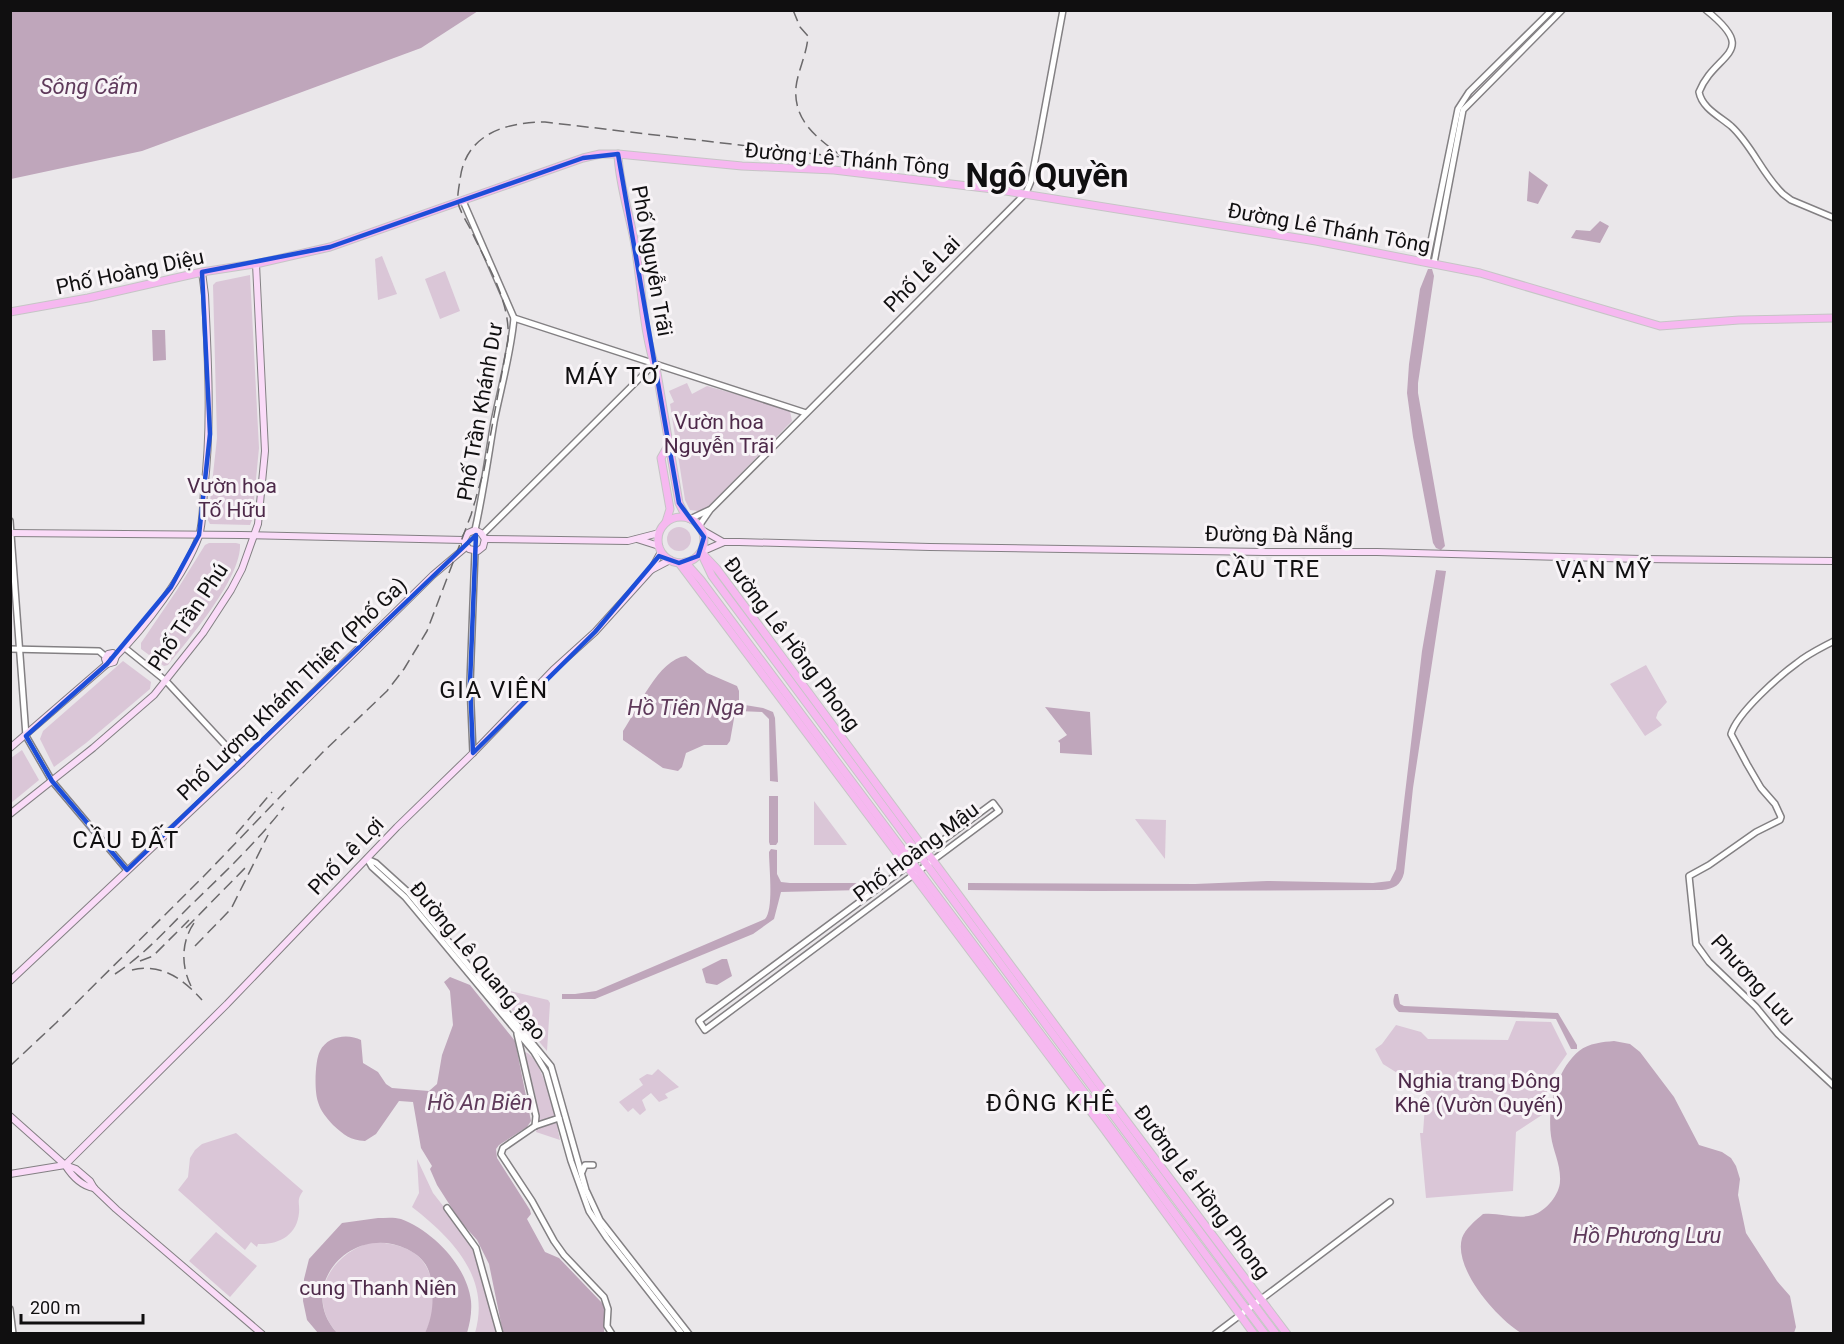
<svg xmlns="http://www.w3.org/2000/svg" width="1844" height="1344" font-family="Roboto,sans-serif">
<rect width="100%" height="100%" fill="#eae7ea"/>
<g fill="#dac6d7">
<polygon points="382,256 397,294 378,300 375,259"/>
<polygon points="445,271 460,311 440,319 425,279"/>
<polygon points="250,275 259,448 252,520 250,525 210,524 208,520 217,438 213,285 216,282"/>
<polygon points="687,383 692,394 707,386 785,408 790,411 792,421 708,507 698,511 690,510 685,500 670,404 674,402 669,391"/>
<circle cx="679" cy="539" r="12"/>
<path d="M209 543H236L240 544C242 577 189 639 168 665L164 666 141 649V643L177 590 205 545Z"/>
<polygon points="123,661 151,682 150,689 86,743 54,767 40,739 43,731"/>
<polygon points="1646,665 1667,702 1658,712 1656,718 1662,725 1645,736 1610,684"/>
<polygon points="22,750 39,780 11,803 11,758"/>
<polygon points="814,801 847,845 814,845"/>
<polygon points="1135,819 1166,820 1165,859"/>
<polygon points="497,988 548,1000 550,1003 547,1051 496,991"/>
<polygon points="1516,1021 1551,1022 1567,1054 1550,1078 1542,1115 1516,1132 1513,1191 1426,1198 1420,1133 1423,1133 1426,1091 1383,1064 1375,1049 1382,1044 1396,1025 1421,1032 1428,1039 1508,1040"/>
<path d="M525 1052C543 1057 557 1122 560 1140L536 1132C543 1109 530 1078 524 1055Z"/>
<polygon points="658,1069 679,1087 665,1094 668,1098 659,1102 651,1093 642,1100 646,1110 640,1115 633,1108 628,1112 619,1102 643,1085 639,1079 647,1074 652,1075"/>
<path d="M236 1133 303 1191C296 1201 300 1202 299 1213 297 1235 279 1245 258 1244L257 1247 251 1242 245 1250 178 1190 188 1177 190 1158 195 1150 202 1144Z"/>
<path d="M417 1159 433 1193 476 1248 497 1333H475C491 1278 453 1239 412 1207L419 1193Z"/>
<polygon points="216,1232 257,1266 230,1297 189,1261"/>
<path d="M373 1242C406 1244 428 1253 433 1288 435 1303 432 1320 425 1333H337C305 1297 331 1252 373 1242Z"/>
</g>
<g fill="#bfa6bb">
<polygon points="10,11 11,10 478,11 421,48 142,151 11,179"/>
<polygon points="1529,171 1548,185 1538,204 1527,201"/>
<polygon points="1600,221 1609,226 1600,243 1571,238 1576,230 1590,231"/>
<polygon points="1428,269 1432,269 1434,276 1418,383 1418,393 1445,546 1441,550 1436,548 1433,543 1413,437 1407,393 1409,364 1420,289"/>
<polygon points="152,330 165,330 166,360 153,361"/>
<path d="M1436 570 1446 571 1413 788 1404 873C1401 885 1394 889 1382 890L1095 891 968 890V883L1195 884 1267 881 1373 883 1390 881 1396 869 1422 651Z"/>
<path d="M686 656 707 673 737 686 739 691V704L763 708 773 712 775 718 778 782 770 781 769 719 762 712 738 711 735 713 730 741 727 745H704L686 753 682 767 678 771 663 768 623 740V731C638 709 658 659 686 656Z"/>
<polygon points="1045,707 1090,712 1092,755 1060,753 1060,743 1058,741 1067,735"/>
<polygon points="769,796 778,796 778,842 776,845 770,845 769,842"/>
<path d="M771 849 777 850V874L781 882 790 883H859L861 890 781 892 774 919 753 934 595 999H562V994H575L596 991 765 919C774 909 769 867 769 852Z"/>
<polygon points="722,959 727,959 732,976 717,985 706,983 702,969"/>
<path d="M450 977 470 985 515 1041 531 1121 527 1127 499 1145 496 1149 497 1158 530 1210 531 1214 527 1219 545 1252 559 1258 604 1305V1333H503L489 1264 477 1240 460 1221 437 1185 430 1169 432 1166 421 1148 413 1102 399 1101 376 1134 365 1141C350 1140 344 1135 333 1125 326 1117 321 1112 318 1102 314 1091 315 1060 320 1051 327 1036 348 1033 361 1040L363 1063 378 1072 386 1084 392 1088 429 1091 437 1084 442 1055 453 1025 450 991 444 982Z"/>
<path d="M1395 994H1398L1400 1004 1404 1006 1558 1013 1577 1045V1049H1571L1556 1019 1399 1012C1393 1007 1392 1001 1395 994Z"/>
<path d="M1614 1041 1630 1044 1640 1052 1674 1097 1699 1145 1722 1152 1731 1158 1736 1166 1740 1179 1738 1195 1746 1233 1777 1281 1790 1296 1796 1327 1794 1333H1521C1497 1318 1453 1269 1462 1238 1465 1229 1476 1220 1483 1214 1499 1212 1516 1220 1533 1215 1546 1211 1560 1194 1560 1181 1561 1165 1553 1151 1551 1136 1547 1108 1557 1069 1579 1051 1589 1043 1603 1042 1614 1041Z"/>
<path d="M378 1218C385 1218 394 1217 401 1219 433 1231 467 1266 471 1301 472 1312 470 1323 467 1333H425C433 1316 434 1299 431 1280 429 1265 421 1256 407 1249 351 1222 295 1287 337 1333H318L307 1320 303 1301 304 1279 309 1259 342 1223Z"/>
</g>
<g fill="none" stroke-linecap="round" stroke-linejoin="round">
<g stroke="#838083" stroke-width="8">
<g id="tertiary">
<path d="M1706 10C1761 54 1715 52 1699 92 1702 108 1719 116 1731 126 1752 145 1762 174 1783 194L1791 200 1834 218"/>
<path d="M463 201 514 318C511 353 501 387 494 422 488 458 483 494 475 530"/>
<polyline points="1427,261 1458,109 1469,92 1552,10"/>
<polyline points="1434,263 1463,110 1562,10"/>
<polyline points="514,318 806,413"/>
<polyline points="690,519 709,510"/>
<polyline points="10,521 26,736 52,781 127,870"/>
<polyline points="699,526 710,510 1026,193 1031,181 1039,140 1063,10"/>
<polyline points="483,534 654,364"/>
<path d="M1834 641C1821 648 1808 654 1797 663 1779 676 1737 713 1731 734L1747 764 1761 788 1775 804 1781 817 1780 820 1756 832 1709 865 1689 876 1696 944 1709 962 1756 1007 1778 1034 1834 1086"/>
<polyline points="125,648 166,681 242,763"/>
<polyline points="10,649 99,651 106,657"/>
<polyline points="473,753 470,683 475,551"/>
<polygon points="993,803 999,811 705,1030 699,1021"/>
<polyline points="367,859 376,863 408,892 551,1066 586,1190 600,1220 689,1334"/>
<polyline points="368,860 372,867 405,897 534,1052 546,1072 571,1161 589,1211 607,1238 682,1334"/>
<polyline points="517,1034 536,1116 535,1126"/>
<polyline points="559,1118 535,1126 503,1148 501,1154 532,1201 554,1241 564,1255 604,1297 608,1309 607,1326 612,1334"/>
<polyline points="582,1172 585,1165 593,1165"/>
<polyline points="447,1208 476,1248 500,1334"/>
<polyline points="10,1309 13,1334"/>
<polyline points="1215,1334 1390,1202"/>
</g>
</g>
<g stroke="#838083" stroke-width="8">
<g id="secondary">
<polyline points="702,530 723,542"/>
<polyline points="10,533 240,535 464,540"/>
<polyline points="485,539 628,541 659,533"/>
<polyline points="637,539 659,546"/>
<polyline points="464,540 468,533 475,530 481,533 485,539"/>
<polyline points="465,544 469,549 478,551 483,547 485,539"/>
<polyline points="701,552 724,542 739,542 930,547 1264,552 1377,552 1642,559 1834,561"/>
<polyline points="651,570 670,560"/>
<polyline points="107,664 105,659 108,654 113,653 116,656"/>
<path d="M10 748 107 664 114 662 116 656C144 629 186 573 199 536 203 522 203 505 204 491 212 425 208 360 205 295L202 272"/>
<polyline points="10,814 93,748 154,695 203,633 231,590 242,569 258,524 265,451 256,264"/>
<polyline points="10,981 242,763 433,575 466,547"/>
<path d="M10 1116 65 1165C72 1176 81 1186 94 1188"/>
<polyline points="65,1165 227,1004 397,827 473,753 553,670 595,632 651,570 661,552"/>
<polyline points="10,1174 65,1165 76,1169 90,1181 94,1188 116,1209 262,1334"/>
</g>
</g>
<g stroke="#c6c5c6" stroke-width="9">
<g id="primary">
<path d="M618 154C619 185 630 215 635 245 642 287 643 333 657 373L679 503 686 517"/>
<polyline points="10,312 88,298 202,272 260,263 330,247 583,158 600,154 618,154 742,166 834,170 993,189 1316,241 1480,273 1660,326 1739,320 1834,318"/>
<circle cx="681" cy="540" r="23"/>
<polyline points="666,522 670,509 661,458 669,444"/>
<polyline points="701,552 717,569 1101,1087 1287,1334"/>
<polyline points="703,557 712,576 1276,1334"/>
<polyline points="685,562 701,580 1265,1334"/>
<polyline points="679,563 1104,1129 1254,1334"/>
</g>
</g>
<use href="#tertiary" stroke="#fff" stroke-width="5"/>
<use href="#secondary" stroke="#fadbf8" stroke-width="6"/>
<use href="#primary" stroke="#f6b8f0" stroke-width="7"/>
<g stroke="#6b696b" stroke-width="1.5" stroke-dasharray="12 6" stroke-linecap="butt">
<path d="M793 10 800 27 808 36C807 54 798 70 796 87 793 120 816 137 840 155"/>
<polyline points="236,834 272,792"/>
<polyline points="186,928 247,866"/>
<polyline points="195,946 231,909 268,835"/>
<polyline points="140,961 153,956 189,920"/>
<path d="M132 970C162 963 183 979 202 1000"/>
<path d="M115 974C144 955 167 929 191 905 223 874 256 843 284 807"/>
<path d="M191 986C181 966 181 942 194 923"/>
<path d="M10 1066 56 1023 203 877 322 753 387 691 404 669 427 631 471 515 484 470 508 340C511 301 486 263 470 228 466 221 460 211 458 203 457 196 459 187 460 180 465 134 506 122 545 122L841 157"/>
</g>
</g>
<path fill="none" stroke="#1d4ed8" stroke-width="4.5" stroke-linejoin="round" d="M618 154 679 503 704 537 698 556 679 563 659 556 595 632 473 753 470 683 476 535 127 870 52 781 26 736 107 664 171 587 199 535 210 434 202 272 330 247 583 158Z"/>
<g text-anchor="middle" stroke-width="6" stroke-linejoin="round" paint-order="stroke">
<g font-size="21" fill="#100f10" stroke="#f8f4f7">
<text transform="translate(847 159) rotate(5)" y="7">Đường Lê Thánh Tông</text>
<text transform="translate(1329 228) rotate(10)" y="7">Đường Lê Thánh Tông</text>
<text transform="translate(652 261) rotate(80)" y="7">Phố Nguyễn Trãi</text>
<text transform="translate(130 272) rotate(-12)" y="7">Phố Hoàng Diệu</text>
<text transform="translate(922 274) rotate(-45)" y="7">Phố Lê Lai</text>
<text transform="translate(480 412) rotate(-80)" y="7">Phố Trần Khánh Dư</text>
<text transform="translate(1279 535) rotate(1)" y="7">Đường Đà Nẵng</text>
<text transform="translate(188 617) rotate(-56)" y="7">Phố Trần Phú</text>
<text transform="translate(792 644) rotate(53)" y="7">Đường Lê Hồng Phong</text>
<text transform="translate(292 689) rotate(-44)" y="7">Phố Lương Khánh Thiện (Phố Ga)</text>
<text transform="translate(916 852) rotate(-37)" y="7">Phố Hoàng Mậu</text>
<text transform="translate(346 856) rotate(-46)" y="7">Phố Lê Lợi</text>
<text transform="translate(478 961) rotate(50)" y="7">Đường Lê Quang Đạo</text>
<text transform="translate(1753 980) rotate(48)" y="7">Phương Lưu</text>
<text transform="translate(1202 1192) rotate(53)" y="7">Đường Lê Hồng Phong</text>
</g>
<g font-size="21" fill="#4d2949" stroke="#f8f4f7">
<text x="719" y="429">Vườn hoa<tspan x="719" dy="24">Nguyễn Trãi</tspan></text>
<text x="232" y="493">Vườn hoa<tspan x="232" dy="24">Tố Hữu</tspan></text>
<text x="1479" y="1088">Nghia trang Đông<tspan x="1479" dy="24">Khê (Vườn Quyến)</tspan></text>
<text x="378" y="1295">cung Thanh Niên</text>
</g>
<g font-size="22" font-style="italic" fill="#5f3a5b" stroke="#f8f4f7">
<text x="89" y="94">Sông Cấm</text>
<text x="686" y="715">Hồ Tiên Nga</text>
<text x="480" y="1110">Hồ An Biên</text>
<text x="1647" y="1243">Hồ Phương Lưu</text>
</g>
<g font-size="24" letter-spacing="1.5" fill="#100f10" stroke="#f8f4f7">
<text x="612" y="384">MÁY TƠ</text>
<text x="1268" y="577">CẦU TRE</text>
<text x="1604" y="578">VẠN MỸ</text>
<text x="494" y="698">GIA VIÊN</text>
<text x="126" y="848">CẦU ĐẤT</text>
<text x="1051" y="1111">ĐÔNG KHÊ</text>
</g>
<g font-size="33" font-weight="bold" fill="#100f10" stroke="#f8f4f7">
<text x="1047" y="187">Ngô Quyền</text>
</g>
</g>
<rect width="1844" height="1344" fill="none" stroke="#100f10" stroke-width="24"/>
<path d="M21 1314v9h122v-9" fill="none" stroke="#100f10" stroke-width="3"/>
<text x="30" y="1314" font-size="18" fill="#100f10" stroke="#f8f4f7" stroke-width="4.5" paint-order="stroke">200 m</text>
</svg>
